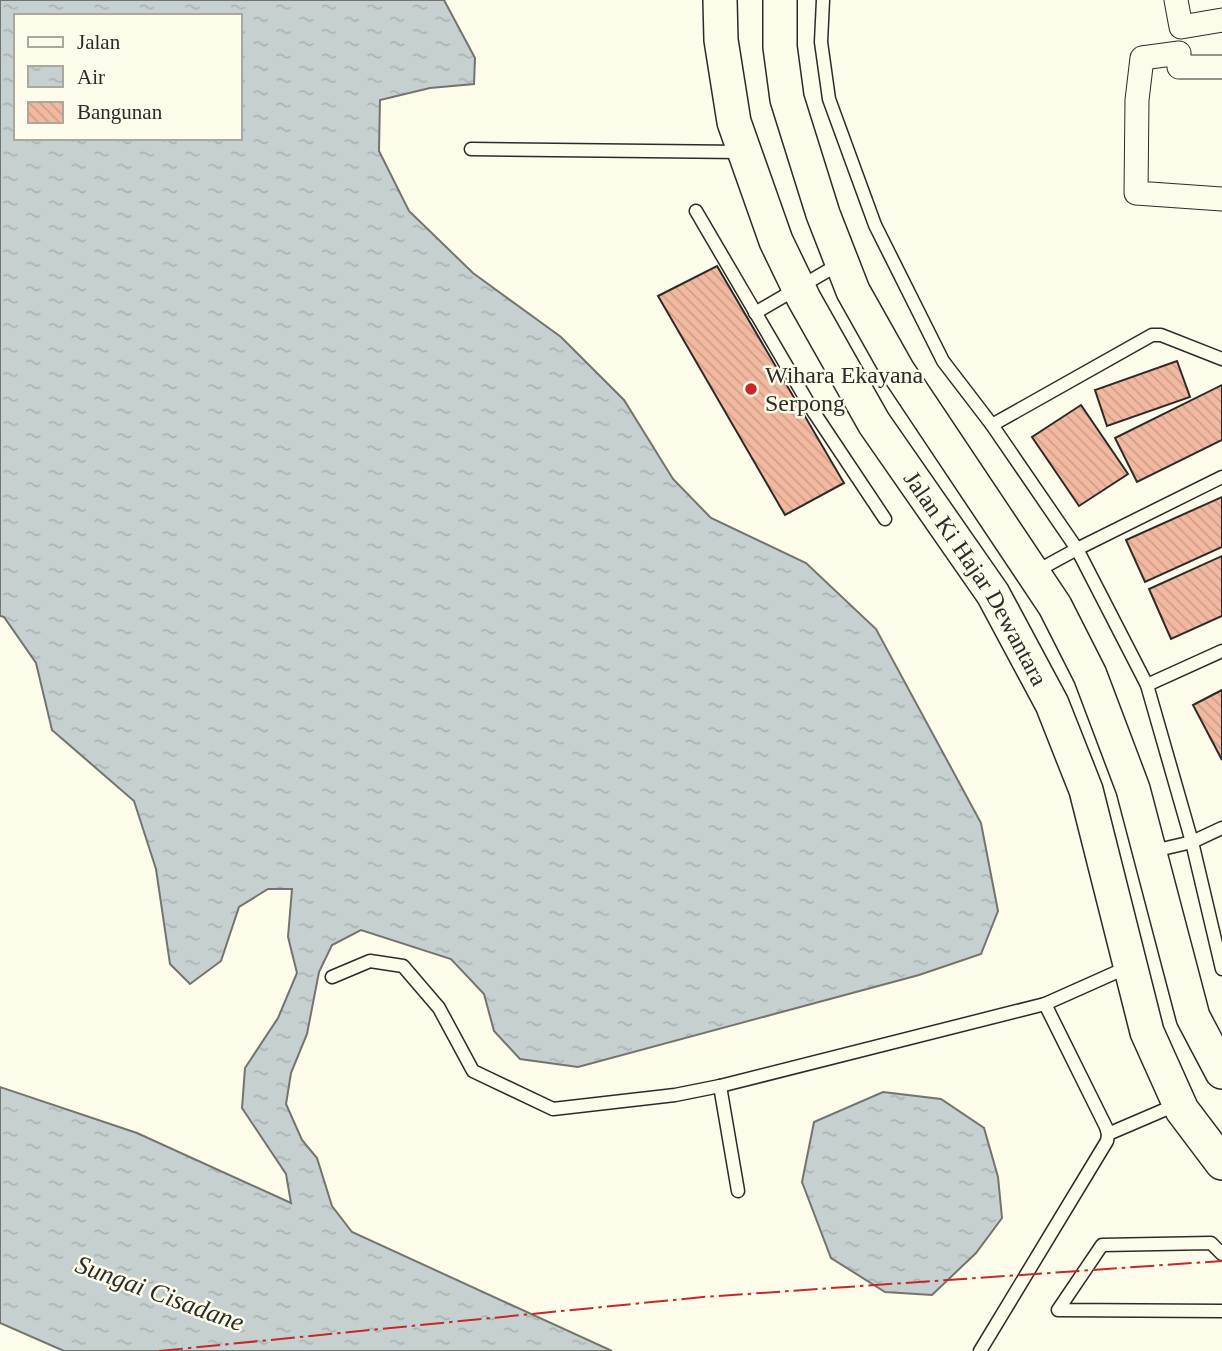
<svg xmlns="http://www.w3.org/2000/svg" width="1222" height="1351" font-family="Georgia,serif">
<defs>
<pattern id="water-ripples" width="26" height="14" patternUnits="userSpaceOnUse" patternTransform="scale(1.75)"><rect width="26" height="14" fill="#c7d0d0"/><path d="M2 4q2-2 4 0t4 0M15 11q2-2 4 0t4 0" fill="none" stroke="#abb3b3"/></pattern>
<pattern id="building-back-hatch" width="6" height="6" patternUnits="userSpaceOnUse" patternTransform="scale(1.75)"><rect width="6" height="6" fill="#f2b8a0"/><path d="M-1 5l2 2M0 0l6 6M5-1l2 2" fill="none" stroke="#d09e8a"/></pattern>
</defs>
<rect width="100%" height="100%" fill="#fdfbea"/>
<g fill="url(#water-ripples)" stroke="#74746e" stroke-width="2" fill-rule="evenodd">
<path d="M0 0H444L475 58 474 84 430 88 380 100 379 151 409 211 473 273 561 337 624 400 673 479 711 518 806 563 876 629 981 823 998 911 981 954 919 975 578 1067 520 1059 494 1031 484 994 451 959 361 930 332 945 319 972 307 1034 291 1073 286 1104 302 1140 317 1158 332 1206 352 1232 612 1351H64L0 1323V1087L137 1133 291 1203 286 1174 242 1108 245 1068 278 1018 297 973 288 937 292 889H268L239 907 221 961 190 984 170 964 156 869 134 801 52 730 36 663 4 617 0 616ZM16 16H240V138H16Z"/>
<polygon points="883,1092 941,1099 984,1128 998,1177 1002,1218 976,1253 932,1295 885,1292 831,1258 802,1182 814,1122"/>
</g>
<g fill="url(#building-back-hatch)" stroke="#2b2b2b" stroke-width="2">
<polygon points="717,266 844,483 785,515 658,296"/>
<polygon points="1177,361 1190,397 1107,426 1095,390"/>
<polygon points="1222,385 1222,440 1137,482 1115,438"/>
<polygon points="1081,405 1128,474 1079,506 1032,437"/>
<polygon points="1222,497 1222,547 1145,582 1126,540"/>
<polygon points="1222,556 1222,616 1171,639 1149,589"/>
<polygon points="1222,690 1222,760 1193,705"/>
</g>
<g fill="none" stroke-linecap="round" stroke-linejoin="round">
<g stroke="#2b2b2b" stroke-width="15">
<g id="lane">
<polyline points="823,0 821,42 829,99 875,225 943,361 992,425 1077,549 1147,685 1192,842 1222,969"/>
<polyline points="471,149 742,152"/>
<polyline points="696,211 813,411 885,519"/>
<polyline points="755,313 841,263"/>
<polyline points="992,425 1152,335 1161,335 1222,359"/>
<polyline points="1033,573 1077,549 1222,477"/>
<polyline points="1147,685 1222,651"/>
<polyline points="1149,852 1192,842 1222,828"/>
<polyline points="332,977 370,961 403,966 439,1008 473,1071 553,1109 675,1095 720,1086 1045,1004 1128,967"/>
<polyline points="720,1086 738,1191"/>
<polyline points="1108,1134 1178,1104"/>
<polyline points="1222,1254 1211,1243 1102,1245 1058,1310 1222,1311"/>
<polyline points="980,1351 1107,1141 1108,1134 1106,1127 1045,1004"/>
</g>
</g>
<g stroke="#2b2b2b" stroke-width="25">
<g id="street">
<polyline points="1176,0 1181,27 1222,20"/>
<polyline points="1222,67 1179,67 1179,53 1142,58 1137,100 1136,193 1222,199"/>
</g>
</g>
<g stroke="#2b2b2b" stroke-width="36">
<g id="secondary">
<path id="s1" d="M720 0 721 40 734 122 776 241 804 299 874 423 993 594 1052 704 1086 790 1147 1032 1182 1110 1222 1163"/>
<polyline points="780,0 780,47 787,99 823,214 853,291 898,371 1055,606 1090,675 1133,789 1193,1017 1222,1072"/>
</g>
</g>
<use href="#lane" stroke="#fdfbea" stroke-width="12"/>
<use href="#street" stroke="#fdfbea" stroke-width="23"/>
<use href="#secondary" stroke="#fdfbea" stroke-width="33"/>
<polyline stroke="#c62828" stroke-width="2" stroke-dasharray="24 5 3.5 5" stroke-linecap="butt" points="159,1351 703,1297 1222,1261"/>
</g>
<circle fill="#c62828" stroke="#fdfbea" stroke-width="2.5" cx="751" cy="389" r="7"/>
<g text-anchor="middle" stroke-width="5" stroke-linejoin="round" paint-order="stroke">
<g font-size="24" fill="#2b2b2b" stroke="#fdfbea" text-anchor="start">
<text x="765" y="383">Wihara Ekayana<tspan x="765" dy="28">Serpong</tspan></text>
</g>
<g font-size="24" fill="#2b2b2b" stroke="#fdfbea">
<text dy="8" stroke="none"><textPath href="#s1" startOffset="642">Jalan Ki Hajar Dewantara</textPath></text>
</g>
<g font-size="26" font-style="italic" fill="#2b2b2b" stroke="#fdfbea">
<text transform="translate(160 1293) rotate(20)" y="9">Sungai Cisadane</text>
</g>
</g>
<rect x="14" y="14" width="228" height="126" fill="#fdfbea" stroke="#a9a89e" stroke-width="2"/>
<rect x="28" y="37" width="35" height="10" fill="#fdfbea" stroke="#a9a89e" stroke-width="2"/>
<text x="77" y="49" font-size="21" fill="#2b2b2b">Jalan</text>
<rect x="28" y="66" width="35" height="21" fill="url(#water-ripples)" stroke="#a9a89e" stroke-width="2"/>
<text x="77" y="84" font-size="21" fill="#2b2b2b">Air</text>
<rect x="28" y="102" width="35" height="21" fill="url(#building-back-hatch)" stroke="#a9a89e" stroke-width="2"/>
<text x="77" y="119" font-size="21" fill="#2b2b2b">Bangunan</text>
</svg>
